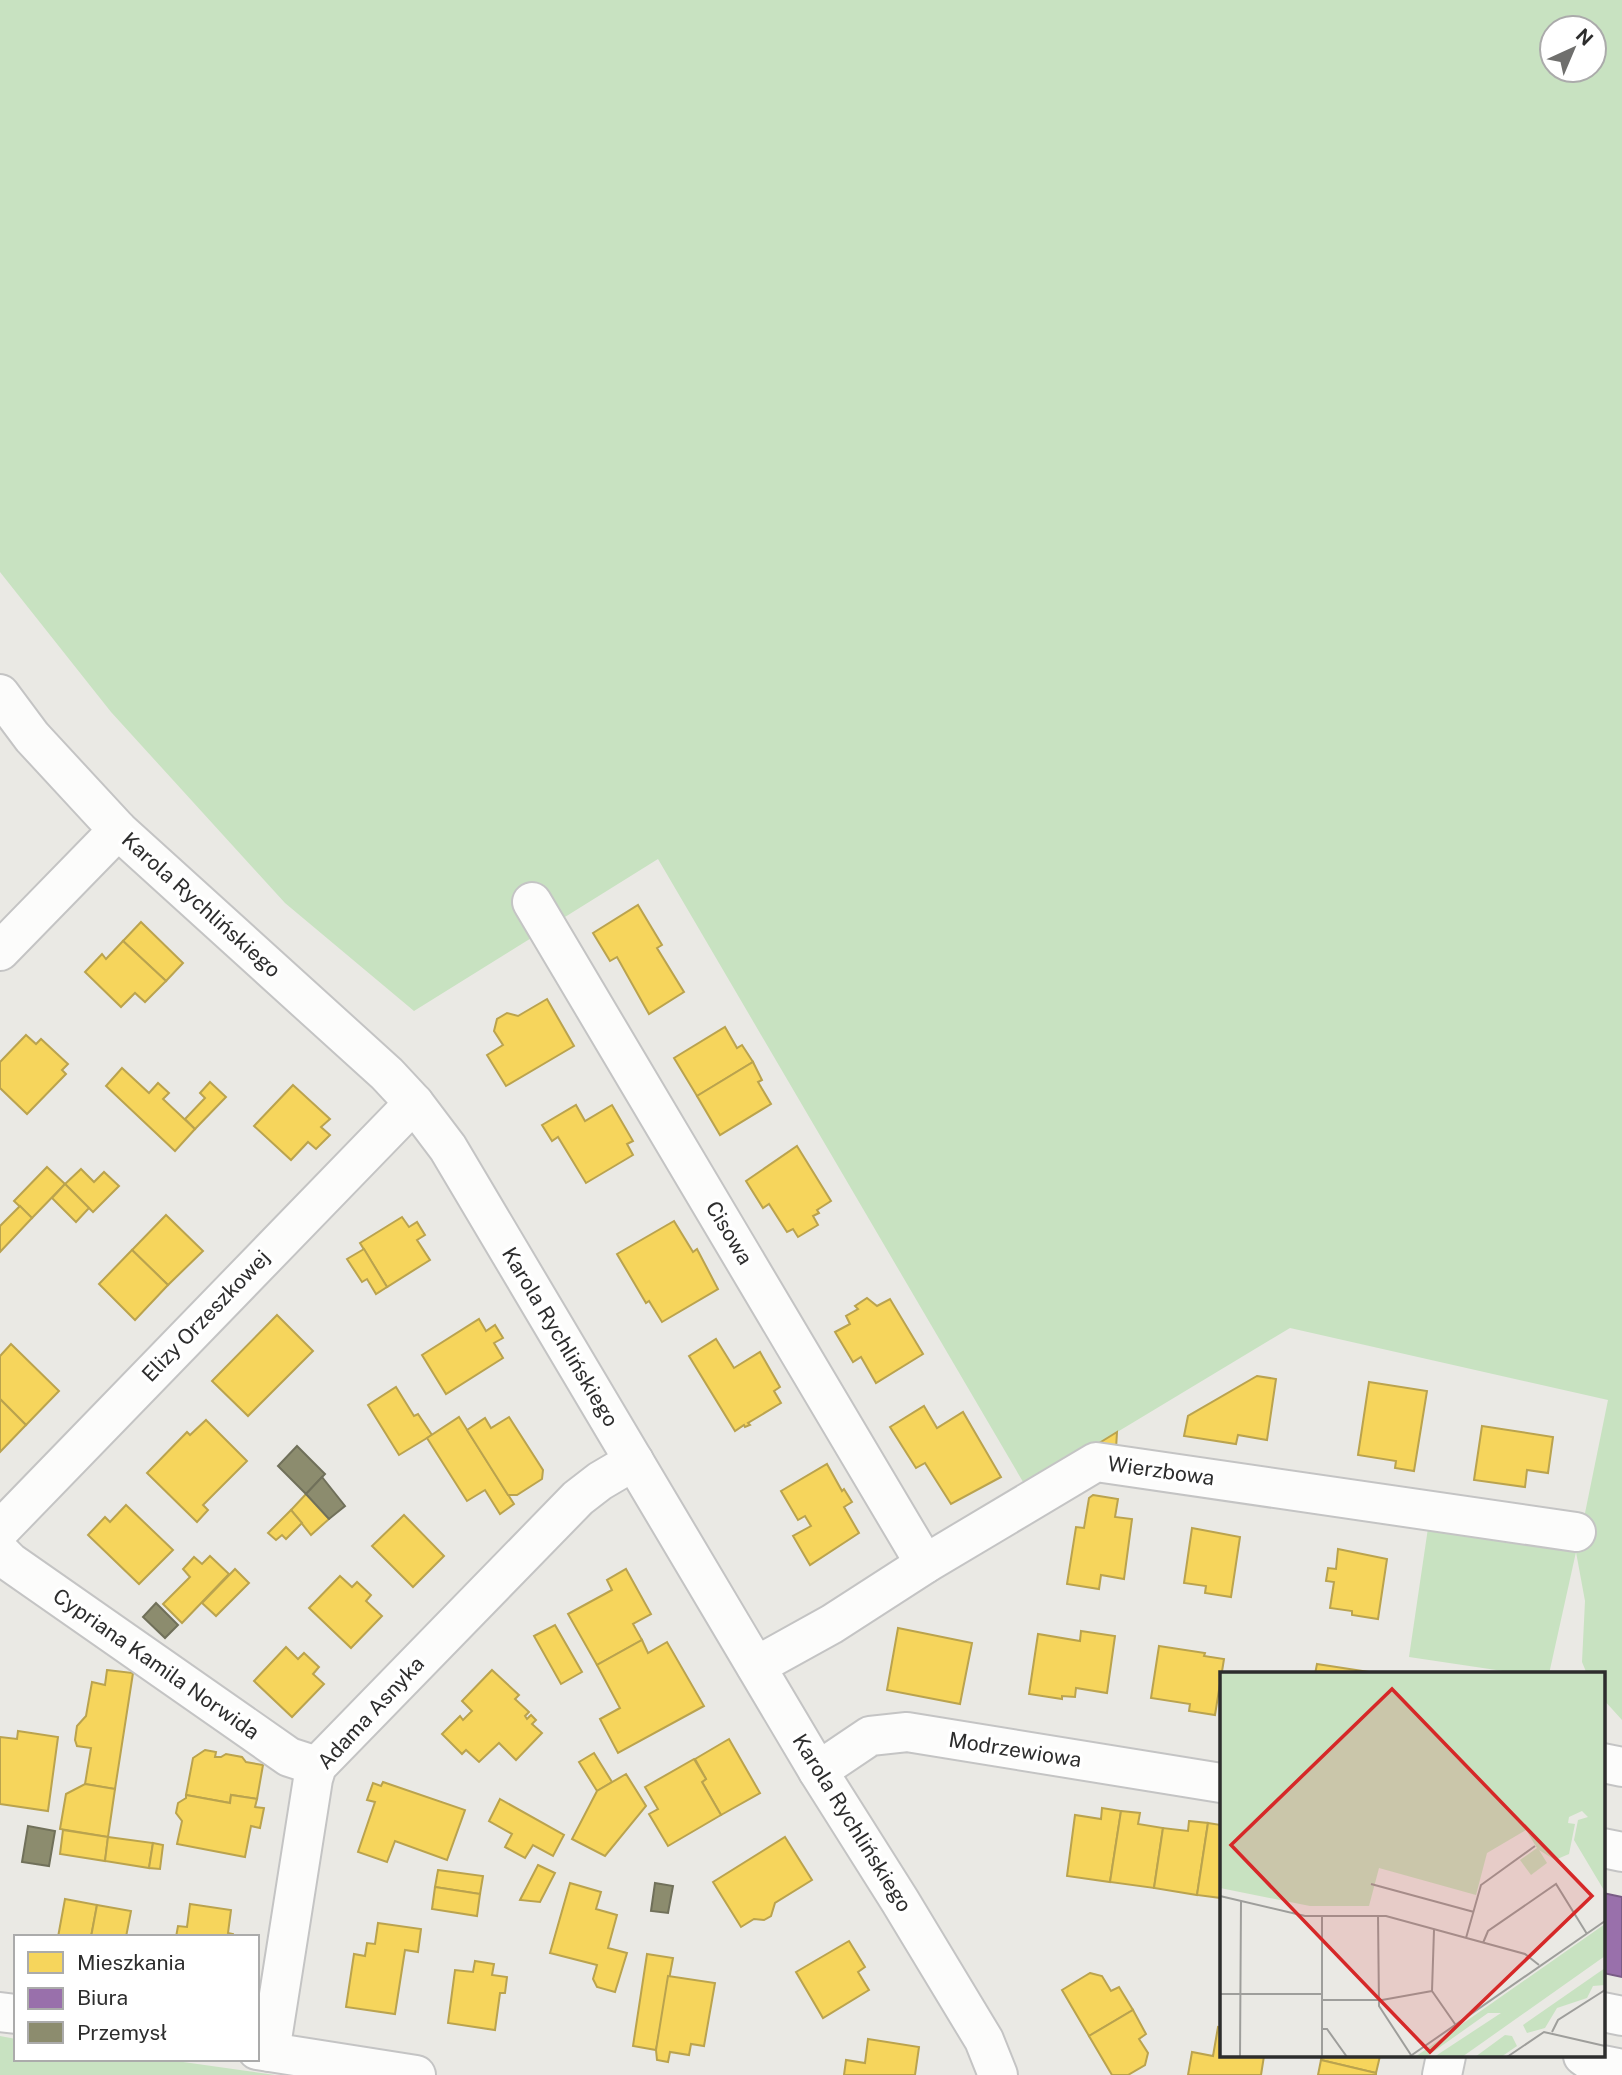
<svg xmlns="http://www.w3.org/2000/svg" width="1622" height="2075" font-family="'Public Sans',sans-serif">
<rect width="100%" height="100%" fill="#eae9e4"/>
<g fill="#c8e2c1" fill-rule="evenodd">
<path d="M0 0H1622V1720L1603 1699V1674H1587L1582 1662 1585 1601 1576 1552 1549 1674H1523L1409 1657 1428 1528 1584 1518 1608 1400 1290 1328 1026 1487 658 859 414 1011 285 903 111 712 0 572ZM1552 28H1594V70H1552Z"/>
<polygon points="0,2036 16,2039 16,2059 162,2059 275,2075 0,2075"/>
</g>
<g fill="#f6d55c" stroke="#baa34e" stroke-width="2">
<polygon points="638,905 662,945 657,948 684,992 649,1014 617,957 610,961 593,933"/>
<polygon points="141,922 183,963 166,981 123,941"/>
<polygon points="123,941 166,981 145,1002 135,993 121,1007 85,972 102,954 106,959"/>
<polygon points="547,999 574,1046 506,1086 487,1055 503,1045 494,1031 497,1019 507,1013 518,1016"/>
<polygon points="725,1027 737,1048 742,1045 753,1062 697,1096 674,1058"/>
<polygon points="26,1035 36,1044 41,1039 68,1064 62,1070 66,1074 27,1114 0,1088 0,1062"/>
<polygon points="753,1062 762,1080 758,1082 771,1104 720,1135 697,1096"/>
<polygon points="122,1068 149,1093 158,1083 169,1093 163,1099 195,1129 175,1151 106,1086"/>
<polygon points="210,1082 226,1097 195,1129 185,1119 205,1098 200,1093"/>
<polygon points="293,1085 330,1119 321,1127 330,1135 316,1149 308,1142 291,1160 254,1126"/>
<polygon points="576,1105 585,1121 612,1105 633,1141 627,1144 633,1155 586,1183 558,1137 552,1141 542,1125"/>
<polygon points="797,1146 831,1201 817,1210 819,1213 813,1216 818,1225 798,1237 793,1229 787,1232 769,1204 763,1208 746,1181"/>
<polygon points="47,1167 65,1184 32,1218 14,1201"/>
<polygon points="81,1169 94,1182 104,1172 119,1186 93,1212 65,1184"/>
<polygon points="65,1184 89,1208 76,1222 52,1198"/>
<polygon points="20,1206 32,1218 0,1252 0,1226"/>
<polygon points="166,1215 203,1251 168,1285 132,1250"/>
<polygon points="402,1217 409,1227 417,1222 425,1235 417,1240 430,1260 387,1287 360,1243"/>
<polygon points="674,1221 693,1252 697,1249 718,1289 662,1322 649,1301 646,1303 617,1254"/>
<polygon points="364,1249 387,1287 376,1294 367,1279 362,1282 347,1259"/>
<polygon points="132,1250 168,1285 135,1320 99,1284"/>
<polygon points="867,1298 877,1306 890,1299 923,1354 876,1383 861,1357 853,1362 835,1332 850,1324 846,1316 858,1309 855,1306"/>
<polygon points="277,1315 313,1351 248,1416 212,1381"/>
<polygon points="479,1319 486,1331 495,1325 503,1338 494,1343 503,1358 446,1394 422,1355"/>
<polygon points="716,1339 734,1368 760,1352 780,1387 774,1391 781,1403 748,1423 750,1425 745,1427 744,1425 735,1431 689,1356"/>
<polygon points="11,1344 59,1391 26,1425 0,1399 0,1356"/>
<polygon points="1257,1376 1276,1379 1267,1440 1238,1435 1236,1444 1184,1436 1188,1416"/>
<polygon points="1369,1382 1427,1391 1414,1471 1395,1468 1396,1461 1358,1455"/>
<polygon points="396,1387 414,1416 418,1414 432,1435 399,1455 368,1405"/>
<polygon points="0,1399 26,1425 0,1452"/>
<polygon points="924,1406 937,1428 963,1412 1001,1477 951,1504 925,1463 916,1468 890,1427"/>
<polygon points="459,1417 514,1504 500,1514 485,1490 467,1501 427,1438"/>
<polygon points="509,1417 543,1470 542,1479 517,1495 508,1495 467,1430 485,1418 491,1428"/>
<polygon points="206,1420 247,1461 203,1505 208,1510 197,1522 147,1473 187,1432 190,1435"/>
<polygon points="1482,1426 1553,1437 1548,1473 1527,1470 1525,1487 1474,1480"/>
<polygon points="1117,1432 1116,1449 1096,1445"/>
<polygon points="827,1464 842,1491 844,1489 852,1502 844,1507 859,1533 810,1565 793,1536 811,1526 805,1516 798,1520 781,1491"/>
<polygon points="306,1494 329,1519 311,1535 291,1510"/>
<polygon points="1093,1495 1118,1499 1115,1517 1132,1519 1124,1579 1101,1575 1099,1589 1067,1584 1076,1527 1084,1528 1089,1498"/>
<polygon points="126,1505 173,1550 139,1584 88,1535 105,1517 110,1522"/>
<polygon points="291,1510 302,1523 286,1539 282,1535 276,1540 268,1533"/>
<polygon points="404,1515 444,1556 413,1587 372,1546"/>
<polygon points="1192,1528 1240,1537 1231,1597 1205,1593 1206,1586 1184,1583"/>
<polygon points="1338,1549 1387,1559 1378,1619 1352,1615 1352,1611 1330,1608 1334,1582 1326,1581 1328,1568 1336,1569"/>
<polygon points="210,1556 229,1574 182,1623 163,1604 190,1577 183,1569 194,1557 202,1564"/>
<polygon points="235,1569 249,1583 216,1616 202,1603"/>
<polygon points="626,1569 651,1614 633,1624 642,1640 597,1665 568,1614 612,1590 607,1580"/>
<polygon points="340,1576 352,1587 357,1582 371,1595 366,1601 382,1616 351,1648 309,1608"/>
<polygon points="555,1625 582,1672 561,1684 534,1636"/>
<polygon points="898,1628 972,1643 960,1704 887,1690"/>
<polygon points="1081,1631 1115,1636 1107,1693 1076,1688 1075,1697 1062,1696 1062,1699 1029,1694 1038,1634 1080,1641"/>
<polygon points="642,1640 648,1653 667,1642 704,1706 618,1753 600,1719 620,1708 597,1665"/>
<polygon points="1159,1646 1205,1653 1204,1656 1224,1659 1215,1715 1189,1711 1190,1704 1151,1698"/>
<polygon points="286,1647 298,1659 304,1653 319,1667 313,1674 324,1684 292,1717 254,1681"/>
<polygon points="1317,1664 1382,1674 1315,1674"/>
<polygon points="107,1670 133,1673 115,1789 85,1784 91,1748 77,1746 75,1740 77,1726 86,1716 92,1682 105,1685"/>
<polygon points="492,1670 519,1695 515,1699 529,1712 525,1716 527,1719 531,1715 536,1720 532,1724 542,1733 516,1760 499,1743 479,1762 466,1750 462,1754 442,1734 460,1716 463,1720 472,1711 462,1701"/>
<polygon points="18,1731 58,1737 48,1811 0,1804 0,1737 17,1739"/>
<polygon points="729,1739 760,1793 721,1815 702,1782 706,1779 695,1759"/>
<polygon points="205,1750 216,1752 215,1757 221,1757 226,1754 242,1757 246,1762 263,1765 257,1799 231,1795 230,1803 186,1795 193,1758"/>
<polygon points="594,1753 612,1782 597,1791 579,1762"/>
<polygon points="694,1759 706,1779 702,1782 721,1815 668,1846 649,1814 658,1809 645,1787"/>
<polygon points="626,1774 646,1806 605,1856 572,1839 597,1791"/>
<polygon points="383,1782 465,1810 447,1860 395,1841 387,1862 358,1852 375,1802 367,1800 373,1783 381,1786"/>
<polygon points="85,1784 115,1789 108,1837 60,1829 66,1794"/>
<polygon points="186,1795 230,1803 231,1795 257,1799 255,1807 264,1808 260,1828 251,1826 245,1857 177,1844 182,1821 176,1813 178,1803 186,1798"/>
<polygon points="500,1799 564,1835 553,1856 533,1845 525,1858 505,1847 512,1834 489,1821"/>
<polygon points="1102,1808 1121,1811 1110,1882 1067,1876 1075,1815 1101,1819"/>
<polygon points="1121,1811 1140,1813 1138,1824 1163,1828 1154,1888 1110,1882"/>
<polygon points="1189,1821 1208,1823 1197,1895 1154,1888 1163,1828 1188,1831"/>
<polygon points="1208,1823 1221,1825 1221,1898 1197,1895"/>
<polygon points="63,1830 108,1837 105,1861 60,1854"/>
<polygon points="108,1837 153,1843 149,1868 105,1861"/>
<polygon points="785,1837 812,1880 775,1903 771,1916 764,1920 754,1919 741,1927 713,1882"/>
<polygon points="153,1843 163,1845 160,1869 149,1868"/>
<polygon points="538,1865 555,1873 540,1902 520,1900"/>
<polygon points="438,1870 483,1876 480,1894 435,1887"/>
<polygon points="570,1883 601,1892 596,1909 617,1915 608,1948 627,1953 615,1992 597,1987 593,1979 597,1965 550,1953"/>
<polygon points="435,1887 480,1894 477,1916 432,1909"/>
<polygon points="65,1899 97,1905 91,1937 58,1937"/>
<polygon points="190,1904 231,1910 228,1933 233,1934 233,1937 176,1937 178,1926 187,1927"/>
<polygon points="97,1905 131,1911 126,1937 91,1937"/>
<polygon points="378,1923 421,1929 418,1952 405,1950 395,2014 346,2007 354,1954 365,1956 367,1943 375,1944"/>
<polygon points="849,1941 865,1967 858,1972 869,1990 823,2018 796,1972"/>
<polygon points="647,1954 673,1958 656,2050 633,2046"/>
<polygon points="475,1961 494,1964 492,1975 507,1977 505,1993 500,1993 495,2030 448,2023 455,1970 473,1972"/>
<polygon points="1090,1973 1102,1976 1111,1991 1119,1987 1133,2010 1089,2036 1062,1990"/>
<polygon points="668,1976 715,1983 704,2046 691,2044 689,2055 670,2052 668,2062 657,2060 656,2050"/>
<polygon points="1133,2010 1146,2034 1139,2039 1148,2053 1145,2065 1128,2075 1112,2075 1089,2036"/>
<polygon points="1218,2027 1221,2028 1221,2056 1264,2056 1261,2075 1188,2075 1192,2052 1213,2056"/>
<polygon points="868,2039 919,2047 915,2075 844,2075 846,2060 865,2063"/>
<polygon points="1322,2056 1380,2056 1376,2073 1321,2060"/>
<polygon points="1321,2060 1376,2073 1376,2075 1318,2075"/>
</g>
<polygon fill="#9970ab" stroke="#795c85" stroke-width="2" points="1603,1893 1622,1897 1622,1977 1603,1973"/>
<g fill="#8c8c6e" stroke="#70705a" stroke-width="2">
<polygon points="297,1446 325,1474 306,1494 278,1466"/>
<polygon points="322,1477 345,1506 329,1519 306,1494"/>
<polygon points="156,1603 178,1625 165,1638 143,1617"/>
<polygon points="28,1826 55,1831 49,1866 22,1862"/>
<polygon points="655,1883 673,1886 668,1913 651,1911"/>
</g>
<g fill="none" stroke-linecap="round" stroke-linejoin="round">
<g stroke="#c4c4c4" stroke-width="42">
<g id="minor">
<polyline points="0,694 32,737 118,830 387,1074 414,1103 448,1148 818,1771 900,1901 984,2040 998,2075"/>
<polyline points="532,902 925,1564"/>
<polyline points="0,951 118,830"/>
<polyline points="0,1530 414,1103"/>
<polyline points="0,1552 10,1562 289,1757 317,1766"/>
<polyline points="756,1666 832,1624 925,1564 1096,1462 1576,1532"/>
<polyline points="1603,1763 1622,1767"/>
<polyline points="818,1771 870,1736 907,1732 1221,1783"/>
<polyline points="1603,1848 1622,1852"/>
<polyline points="0,2012 16,2014"/>
<polyline points="1603,2012 1622,2016"/>
<polyline points="257,2050 416,2075"/>
<polyline points="270,2052 313,1779 317,1766 578,1498 600,1481 634,1461"/>
<polyline points="1583,2056 1593,2063 1622,2069"/>
<polyline points="1442,2075 1446,2056"/>
</g>
</g>
<use href="#minor" stroke="#fcfcfb" stroke-width="38"/>
</g>
<g text-anchor="middle" stroke-width="7" stroke-linejoin="round" paint-order="stroke">
<g font-size="21" fill="#2d2d2d" stroke="#fff">
<text transform="translate(201 905) rotate(42)" y="7">Karola Rychlińskiego</text>
<text transform="translate(729 1233) rotate(59)" y="7">Cisowa</text>
<text transform="translate(206 1316) rotate(-46)" y="7">Elizy Orzeszkowej</text>
<text transform="translate(560 1337) rotate(59)" y="7">Karola Rychlińskiego</text>
<text transform="translate(1161 1471) rotate(8)" y="7">Wierzbowa</text>
<text transform="translate(156 1664) rotate(35)" y="7">Cypriana Kamila Norwida</text>
<text transform="translate(371 1713) rotate(-47)" y="7">Adama Asnyka</text>
<text transform="translate(1015 1750) rotate(9)" y="7">Modrzewiowa</text>
<text transform="translate(852 1823) rotate(58)" y="7">Karola Rychlińskiego</text>
</g>
</g>
<g transform="translate(1220 1672)">
<rect width="385" height="385" fill="#eae9e4"/>
<path d="M0 0H385V220L354 168 358 148 368 145 362 139 349 145 348 151 355 152 349 182 335 188 319 178 327 191 311 203 300 188 317 176 306 158 267 181 256 223 159 196 149 234H90L0 216ZM385 252V284L242 385H214L281 341H268L206 385H195ZM385 296V313L373 314 367 326 337 336 325 356 307 361 303 353ZM285 363 292 364 297 374 281 385H255Z" fill="#c8e2c1"/>
<path fill="none" stroke="#9e9e9b" stroke-width="2" d="M151 212 254 240M0 224 85 244H166L305 282 319 293M158 243 159 334 191 383M214 258 212 319 235 352M246 266 261 213 315 174M263 271 268 259 336 212 367 262M0 322H102M102 328H162L212 319M102 357H107L127 385M332 360 338 348 385 318M20 385 21 229M102 385V244M189 385 385 249M287 385 324 360 385 374"/>
<path fill="#d62828" fill-opacity="0.15" stroke="#d62828" stroke-width="3.5" d="M172 17 372 224 210 380 11 173Z"/>
<rect width="385" height="385" fill="none" stroke="#2d2d2d" stroke-width="3.5"/>
</g>
<rect x="14" y="1935" width="245" height="126" fill="#ffffff" stroke="#ababab" stroke-width="2"/>
<rect x="28" y="1952" width="35" height="21" fill="#f6d55c" stroke="#ababab" stroke-width="2"/>
<text x="77" y="1970" font-size="21" fill="#2d2d2d">Mieszkania</text>
<rect x="28" y="1988" width="35" height="21" fill="#9970ab" stroke="#ababab" stroke-width="2"/>
<text x="77" y="2005" font-size="21" fill="#2d2d2d">Biura</text>
<rect x="28" y="2022" width="35" height="21" fill="#8c8c6e" stroke="#ababab" stroke-width="2"/>
<text x="77" y="2040" font-size="21" fill="#2d2d2d">Przemysł</text>
<g transform="translate(1573 49) rotate(44)"><circle r="33" fill="#ffffff" stroke="#ababab" stroke-width="2"/>
<path d="M0-5L12 26L0 18L-12 26Z" fill="#6f6f6d"/>
<text y="-10" font-size="19" font-weight="bold" text-anchor="middle" fill="#2d2d2d">N</text>
</g>
</svg>
